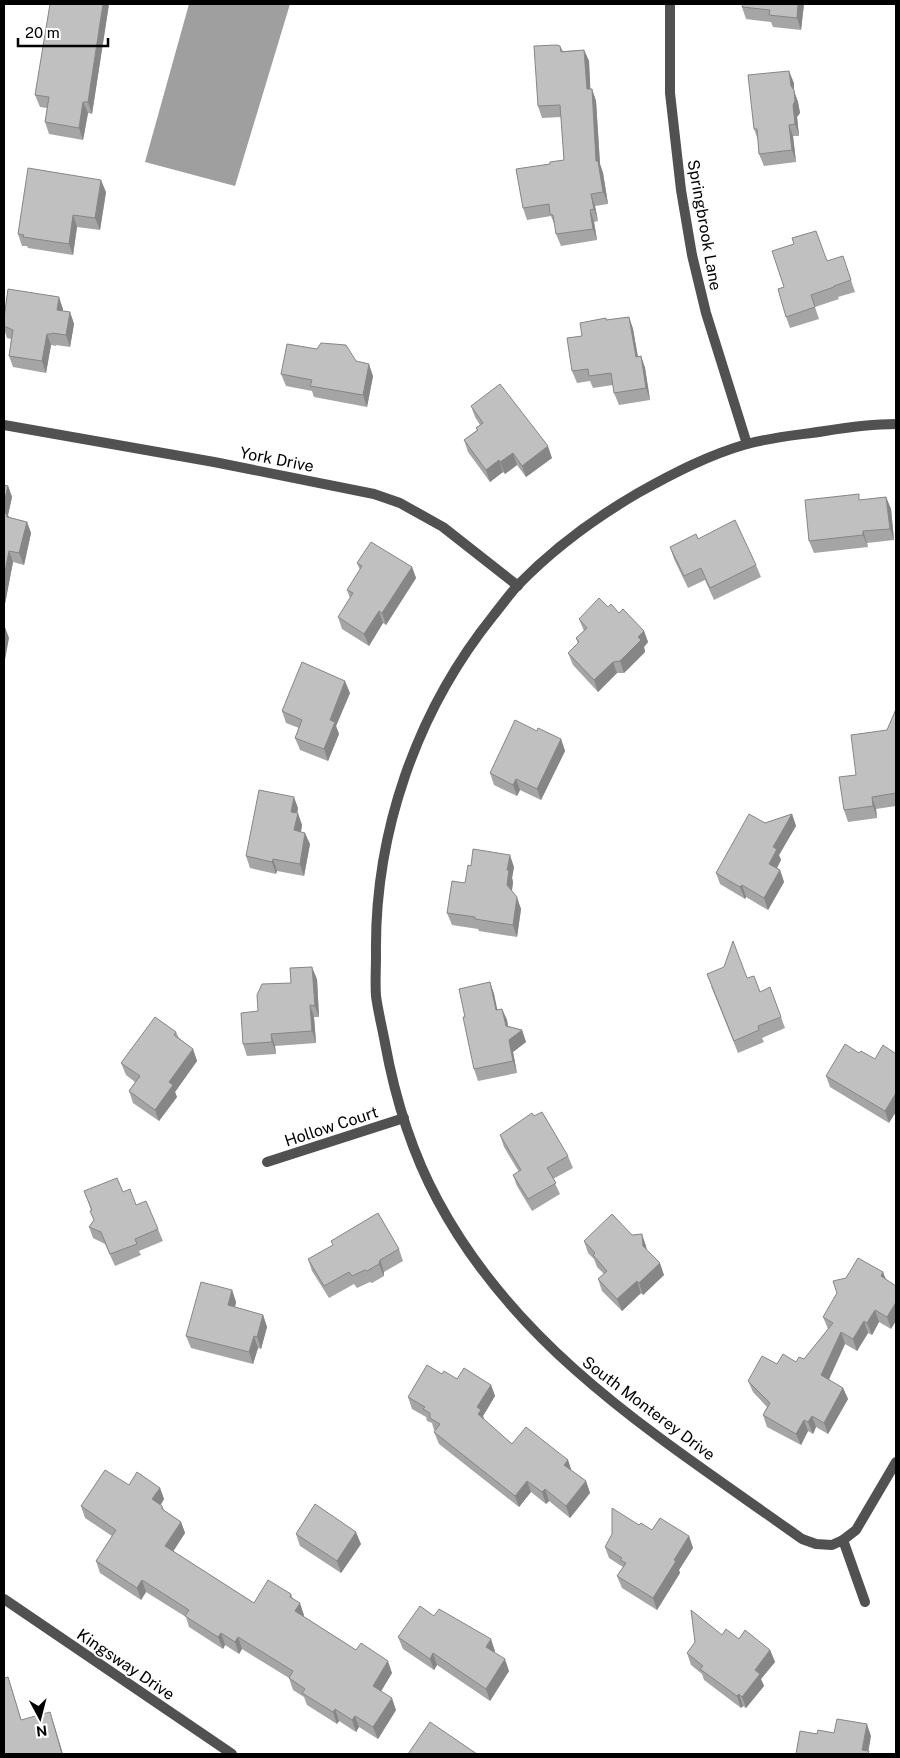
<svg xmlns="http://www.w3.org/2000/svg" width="900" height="1758" font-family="'Public Sans',sans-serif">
<rect width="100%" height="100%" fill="#fff"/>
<polygon fill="#9f9f9f" points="189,4 290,4 235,186 145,162"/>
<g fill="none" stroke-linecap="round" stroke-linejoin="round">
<g stroke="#515151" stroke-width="10">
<polyline points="670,4 670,93 681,190 692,255 706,313 747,444"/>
<path d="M896 424C872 424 849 427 825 431 799 435 772 437 747 444 708 455 672 474 638 493 595 518 552 550 518 585 509 595 501 606 493 616 416 712 374 834 376 956 376 969 375 983 376 996 378 1011 382 1027 385 1043 395 1098 411 1151 438 1201 520 1354 665 1441 802 1539L816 1544 832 1545 843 1540 856 1530 896 1462"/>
<polyline points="4,425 214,462 374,494 400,503 443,527 518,586"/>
<polyline points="267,1162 404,1118"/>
<polyline points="843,1540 865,1602"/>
<polyline points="4,1599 232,1754"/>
</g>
</g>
<g fill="#a5a5a5">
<polygon points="109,4 92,114 88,113 83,140 49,134 45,122 47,108 40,107 35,95"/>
<polygon points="743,4 804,4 801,30 773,27 771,22 746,19 742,7"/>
<polygon points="560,46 563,51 584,50 589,61 590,89 592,89 596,101 600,164 603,173 608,204 595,206 598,221 594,222 597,240 561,246 556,234 555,226 551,216 527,220 523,208 550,164 564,160 561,117 542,118 538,106"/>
<polygon points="794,83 794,91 798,102 800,113 797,117 799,136 793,136 796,162 764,166 759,154 758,140 754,129"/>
<polygon points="106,192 100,230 77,227 73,255 28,248 27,246 22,246 18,234"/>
<polygon points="827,261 847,268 855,292 838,297 839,299 815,307 819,319 790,328 786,317 784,287"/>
<polygon points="63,309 63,311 70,312 74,324 70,347 56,345 56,346 51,345 46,373 13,367 9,356 11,339 7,338 4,329 4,318"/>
<polygon points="629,317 633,329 638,357 641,356 645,368 650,400 619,405 614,393 613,385 593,388 590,381 577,383 572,371 582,336 606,320"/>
<polygon points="356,361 373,376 367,407 314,397 312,391 286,386 281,374"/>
<polygon points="471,406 552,458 526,477 517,465 505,474 503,472 490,482 468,452 464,440 477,430 476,428 480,425 475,417"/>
<polygon points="4,485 8,486 12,497 8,515 9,517 27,522 31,533 24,565 13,562 4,609"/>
<polygon points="886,497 891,509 894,540 867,543 868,547 814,553 809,541"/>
<polygon points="670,547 756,565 761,577 714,600 705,580 688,588 674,559"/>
<polygon points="357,563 412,567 416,578 386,625 383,623 369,646 342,629 338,617 350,598 347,590 360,570"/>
<polygon points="608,607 619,613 644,631 648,642 644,647 645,652 624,673 617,673 598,692 573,665 568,653 578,644 576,638 584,631 579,619"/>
<polygon points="350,693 336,726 339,734 328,761 300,750 295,738 299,728 286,723 282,711"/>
<polygon points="896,709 896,806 876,809 877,818 848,822 844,810 856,775 887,730"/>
<polygon points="537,731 561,739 565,751 541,800 520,790 517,796 494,785 490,773"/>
<polygon points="298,808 297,813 302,825 301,832 310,844 304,876 277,871 276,874 250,868 246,856"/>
<polygon points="792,814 796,826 779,855 781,860 777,868 780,870 784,882 768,910 746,897 745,899 720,884 716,873 765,823"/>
<polygon points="471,866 514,867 512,878 513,882 512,891 521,909 517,937 479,931 478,929 452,925 447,913 465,883"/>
<polygon points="747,978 760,992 770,987 785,1028 762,1038 764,1042 738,1053 711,986"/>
<polygon points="317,979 319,1017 314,1017 316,1043 275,1046 276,1054 247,1056 243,1044 258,1011 291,983"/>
<polygon points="490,982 494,994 497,1010 502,1009 507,1020 508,1026 522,1030 526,1042 513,1052 517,1073 478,1081 474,1069 465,1017"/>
<polygon points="176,1032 179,1038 193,1049 197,1061 175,1092 177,1097 159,1121 133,1103 129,1091 135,1082 126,1075 121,1063"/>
<polygon points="859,1053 875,1059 889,1123 830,1087 826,1076"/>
<polygon points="534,1116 568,1156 573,1168 553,1179 560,1194 532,1211 517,1186 513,1175 519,1172 504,1147 500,1135"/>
<polygon points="84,1191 123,1192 136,1205 158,1229 163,1241 139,1251 141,1255 115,1266 105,1244 93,1238 89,1227 94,1220 91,1210"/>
<polygon points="632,1235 646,1246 647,1250 664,1275 643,1295 641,1293 622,1311 602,1291 598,1279 604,1274 597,1267 594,1259 588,1253 584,1241"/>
<polygon points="399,1249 403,1261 384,1272 384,1276 372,1283 370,1282 357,1288 354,1284 329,1298 312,1271 308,1259"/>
<polygon points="883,1272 886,1279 891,1329 879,1322 872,1335 868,1333 857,1351 845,1344 829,1380 843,1388 848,1399 828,1434 816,1427 813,1434 808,1431 801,1445 767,1427 763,1415 767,1407 753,1392 748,1381 777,1364 796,1362 804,1359 828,1329 823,1317"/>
<polygon points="232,1290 236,1302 235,1307 263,1315 267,1327 261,1349 258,1348 253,1364 191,1348 186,1336"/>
<polygon points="442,1374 457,1379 491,1385 495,1396 483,1416 484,1419 512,1444 568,1460 571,1470 586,1481 590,1493 570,1518 549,1501 546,1504 531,1492 519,1507 439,1444 434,1432 436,1431 434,1430 432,1423 427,1421 426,1417 412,1409 408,1397"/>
<polygon points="129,1485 160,1488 164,1499 161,1505 162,1506 164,1510 181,1522 185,1533 173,1551 254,1603 291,1594 293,1599 304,1615 303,1616 392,1673 381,1691 396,1710 378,1739 359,1727 356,1732 339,1721 337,1724 307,1705 304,1697 293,1690 289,1678 242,1649 239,1654 225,1645 223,1649 189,1627 186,1617 146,1592 141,1600 100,1573 96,1561 112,1536 85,1518 81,1506"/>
<polygon points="639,1525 652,1530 689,1536 693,1548 679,1570 680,1573 657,1610 622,1588 617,1576 623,1567 609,1558 605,1547"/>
<polygon points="296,1534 361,1544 341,1573 300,1546"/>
<polygon points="434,1616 495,1651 494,1652 509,1671 490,1701 437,1665 434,1670 403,1649 398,1637"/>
<polygon points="722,1635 739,1639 770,1650 775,1662 761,1679 764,1686 746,1708 743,1706 741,1708 704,1680 702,1674 691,1665 687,1653"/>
</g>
<g fill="#868686">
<polygon points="103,4 109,4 92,114 88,102"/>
<polygon points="798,4 804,4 801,30 797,18"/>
<polygon points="584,50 589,61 591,101 587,89"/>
<polygon points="789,71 794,83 794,91 798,102 800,113 797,117 799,136 795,124"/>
<polygon points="592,89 596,101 600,164 603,173 608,204 603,192 596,161"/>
<polygon points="83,102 88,113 83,140 79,128"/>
<polygon points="789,125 793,136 796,162 792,150"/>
<polygon points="101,180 106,192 100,230 95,218"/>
<polygon points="591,194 595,206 598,221 594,209"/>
<polygon points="590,210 594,222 597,240 593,229"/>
<polygon points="73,215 77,227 73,255 69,244"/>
<polygon points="59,297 63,309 61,322 57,310"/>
<polygon points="70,312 74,324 70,347 66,335"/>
<polygon points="629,317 633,329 640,369 636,357"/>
<polygon points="47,334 51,345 46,373 42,361"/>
<polygon points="641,356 645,368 650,400 646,388"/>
<polygon points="369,364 373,376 367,407 363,395"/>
<polygon points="548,446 552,458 526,477 522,466"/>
<polygon points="513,453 517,465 505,474 500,462"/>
<polygon points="499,460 503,472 490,482 486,470"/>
<polygon points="8,486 12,497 8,515 12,526 4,519 4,503"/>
<polygon points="886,497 891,509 894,540 890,529"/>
<polygon points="27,522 31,533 24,565 19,553"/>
<polygon points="863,531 867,543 868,547 863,535"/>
<polygon points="9,551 13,562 4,609 4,576"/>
<polygon points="412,567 416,578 386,625 382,613"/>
<polygon points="379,611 383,623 369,646 364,634"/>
<polygon points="5,627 9,638 4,665 4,633"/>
<polygon points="644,631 648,642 644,647 645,652 624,673 620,661 638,637"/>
<polygon points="613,662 617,673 598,692 594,680"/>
<polygon points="345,681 350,693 336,726 339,734 328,761 324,749 330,720"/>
<polygon points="561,739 565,751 541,800 537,789"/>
<polygon points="516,779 520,790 517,796 513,785"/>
<polygon points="294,797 298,808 295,824 291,812"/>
<polygon points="872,797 876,809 877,818 873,806"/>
<polygon points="298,813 302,825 299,842 294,830"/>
<polygon points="792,814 796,826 779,855 781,860 773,875 769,864 773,847"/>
<polygon points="305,833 310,844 304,876 300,864"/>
<polygon points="510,855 514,867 512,878 513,882 511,897 507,885 507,870"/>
<polygon points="273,859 277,871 276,874 272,862"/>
<polygon points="780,870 784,882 768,910 764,898"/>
<polygon points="742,885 746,897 745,899 740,887"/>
<polygon points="517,897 521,909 517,937 513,925"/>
<polygon points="312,967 317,979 319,1017 315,1006"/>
<polygon points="490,982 494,994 500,1022 496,1010"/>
<polygon points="310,1005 314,1017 316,1043 312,1031"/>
<polygon points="502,1009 507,1020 510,1038 506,1026"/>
<polygon points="522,1030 526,1042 513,1052 517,1073 513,1061 509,1040"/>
<polygon points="271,1034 275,1046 276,1054 272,1042"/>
<polygon points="193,1049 197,1061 175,1092 177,1097 159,1121 155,1110 169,1082"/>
<polygon points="896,1093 896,1112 889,1123 885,1111"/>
<polygon points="642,1234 646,1246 647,1258 643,1246"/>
<polygon points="380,1260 384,1272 384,1276 379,1264"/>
<polygon points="660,1263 664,1275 643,1295 639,1283"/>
<polygon points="883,1272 887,1284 881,1276"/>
<polygon points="637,1281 641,1293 622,1311 617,1299"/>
<polygon points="232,1290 236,1302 233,1316 228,1305"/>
<polygon points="896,1302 896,1321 891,1329 887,1317"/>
<polygon points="875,1310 879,1322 872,1335 867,1323"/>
<polygon points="263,1315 267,1327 261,1349 257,1337"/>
<polygon points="864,1321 868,1333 857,1351 853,1339"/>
<polygon points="841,1332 845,1344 825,1387 821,1375"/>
<polygon points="254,1336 258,1348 253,1364 249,1352"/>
<polygon points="491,1385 495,1396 483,1416 485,1422 478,1414 477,1407"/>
<polygon points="843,1388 848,1399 828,1434 824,1423"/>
<polygon points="812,1416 816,1427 813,1434 808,1422"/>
<polygon points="804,1420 808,1431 801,1445 796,1434"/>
<polygon points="568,1460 572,1472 564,1465"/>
<polygon points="527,1481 531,1492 519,1507 515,1496"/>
<polygon points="586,1481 590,1493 570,1518 566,1506"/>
<polygon points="160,1488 164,1499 156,1511 152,1499"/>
<polygon points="545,1489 549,1501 546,1504 542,1492"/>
<polygon points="181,1522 185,1533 169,1558 165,1546"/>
<polygon points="356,1532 361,1544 341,1573 337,1561"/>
<polygon points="689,1536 693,1548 679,1570 680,1573 657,1610 653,1598 674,1560"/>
<polygon points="142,1580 146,1592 141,1600 137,1588"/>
<polygon points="300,1603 304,1615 299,1623 295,1611"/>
<polygon points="221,1633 225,1645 223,1649 218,1637"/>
<polygon points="238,1637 242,1649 239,1654 235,1642"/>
<polygon points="491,1639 495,1651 490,1659 486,1647"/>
<polygon points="770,1650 775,1662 761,1679 764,1686 746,1708 742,1697 755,1670"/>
<polygon points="433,1653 437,1665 434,1670 430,1659"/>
<polygon points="505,1659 509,1671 490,1701 486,1689"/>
<polygon points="388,1661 392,1673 377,1698 373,1686"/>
<polygon points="8,1677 12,1689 25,1732 21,1720"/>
<polygon points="739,1694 743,1706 741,1708 737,1696"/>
<polygon points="392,1698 396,1710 378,1739 373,1727"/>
<polygon points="335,1709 339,1721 337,1724 333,1712"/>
<polygon points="50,1712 54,1724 63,1754 62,1754"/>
<polygon points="355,1716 359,1727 356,1732 352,1720"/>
<polygon points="867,1724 871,1736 868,1754 862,1750"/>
</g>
<g fill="#c0c0c0" stroke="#868686">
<polygon points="50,4 103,4 88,102 83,102 79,128 45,122 49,97 35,95"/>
<polygon points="743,4 798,4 797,18 769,15 770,10 742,7"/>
<polygon points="557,45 560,46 561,52 584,50 587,89 592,89 596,161 598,161 603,192 591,194 594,209 590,210 593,229 556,234 553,215 550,214 549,204 523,208 516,169 550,164 550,162 564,160 560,105 538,106 534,46"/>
<polygon points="789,71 791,86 794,90 795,101 793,105 795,124 789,125 792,150 759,154 757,129 754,129 748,75"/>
<polygon points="28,168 101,180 95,218 73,215 69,244 23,237 24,235 18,234"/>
<polygon points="816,231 827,261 843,256 851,280 834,286 834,287 811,295 815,307 786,317 778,289 784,287 772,251 794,244 792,238"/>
<polygon points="8,289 59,297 57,310 70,312 66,335 52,333 52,334 47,334 42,361 9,356 13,330 4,326 4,318"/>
<polygon points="629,317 636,357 641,356 646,388 614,393 611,373 589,376 588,369 572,371 567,338 582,336 580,323 606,318 606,320"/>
<polygon points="321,343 346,345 356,361 369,364 363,395 310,386 312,380 281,374 287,344 317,349"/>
<polygon points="500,384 548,446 522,466 513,453 500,462 499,460 486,470 464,440 478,430 476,428 483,423 471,406"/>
<polygon points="4,485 8,486 4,503"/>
<polygon points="859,494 859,500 886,497 890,529 863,531 863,535 809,541 805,500"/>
<polygon points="4,513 7,514 7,517 27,522 19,553 9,551 4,576"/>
<polygon points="735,520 756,565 710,588 701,568 684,576 670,547 696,534 698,539"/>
<polygon points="371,542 412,567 382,613 379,611 364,634 338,617 353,593 347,590 362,566 357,563"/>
<polygon points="599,598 608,607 611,604 619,613 623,609 644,631 638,637 641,640 620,661 613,662 594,680 568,653 579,642 576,638 587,628 579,619"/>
<polygon points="302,662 345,681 330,720 335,722 324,749 295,738 302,720 282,711"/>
<polygon points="896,709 896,793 872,797 873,806 844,810 839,777 856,775 851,735 887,730"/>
<polygon points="515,720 537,731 538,728 561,739 537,789 516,779 513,785 490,773"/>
<polygon points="259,790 294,797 291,812 298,813 294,830 305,833 300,864 273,859 272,862 246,856"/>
<polygon points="749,814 765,823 792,814 773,847 777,849 769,864 780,870 764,898 742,885 740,887 716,873"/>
<polygon points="473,849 510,855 507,870 509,870 507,885 517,897 513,925 475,919 475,917 447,913 452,881 465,883 468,865 471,866"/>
<polygon points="733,941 747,978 754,976 760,992 770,987 781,1017 758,1026 759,1030 734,1041 707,974 724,967"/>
<polygon points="312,967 315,1006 310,1005 312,1031 271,1034 272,1042 243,1044 241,1013 258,1011 257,995 262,984 291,983 290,968"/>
<polygon points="490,982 496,1010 502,1009 506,1026 522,1030 509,1040 513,1061 474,1069 463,1017 465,1017 459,989"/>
<polygon points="155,1017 176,1032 174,1035 193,1049 169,1082 173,1085 155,1110 129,1091 140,1076 121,1063"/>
<polygon points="845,1044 859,1053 861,1051 875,1059 883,1045 896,1054 896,1083 895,1085 896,1086 896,1093 885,1111 826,1076"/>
<polygon points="542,1112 568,1156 547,1168 556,1183 528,1199 513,1175 521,1170 500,1135 532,1113 534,1116"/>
<polygon points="117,1178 123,1192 130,1189 136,1205 146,1201 158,1229 135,1239 137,1244 110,1254 101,1232 89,1227 94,1220 90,1211 92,1210 84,1191"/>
<polygon points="378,1213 399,1249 380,1260 379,1264 367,1271 365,1270 352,1276 349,1272 324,1286 308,1259 333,1245 331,1241"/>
<polygon points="612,1214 632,1235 642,1234 643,1246 660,1263 639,1283 637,1281 617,1299 598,1279 607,1271 593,1255 595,1253 584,1241"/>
<polygon points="858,1258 883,1272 881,1276 896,1286 896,1302 887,1317 875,1310 867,1323 864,1321 853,1339 841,1332 821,1375 843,1388 824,1423 812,1416 808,1422 804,1420 796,1434 763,1415 770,1403 748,1381 762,1356 777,1364 783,1354 796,1362 799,1357 804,1359 833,1323 823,1317 837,1293 833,1281 846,1278"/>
<polygon points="201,1282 232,1290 228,1305 263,1315 257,1337 254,1336 249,1352 186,1336"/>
<polygon points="427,1365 442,1374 444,1371 457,1379 464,1368 491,1385 477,1407 481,1410 478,1414 512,1444 526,1427 568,1460 564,1465 586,1481 566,1506 545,1489 542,1492 527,1481 515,1496 434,1432 440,1424 430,1418 430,1413 423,1409 425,1407 408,1397"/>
<polygon points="105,1470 129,1485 137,1472 160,1488 152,1499 162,1506 162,1509 181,1522 165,1546 254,1603 268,1580 291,1594 290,1597 300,1603 295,1611 356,1650 361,1643 388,1661 373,1686 392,1698 373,1727 355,1716 352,1720 335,1709 333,1712 302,1693 305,1689 289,1678 293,1671 238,1637 235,1642 221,1633 218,1637 185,1616 189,1610 142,1580 137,1588 96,1561 116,1530 81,1506"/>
<polygon points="315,1504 356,1532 337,1561 296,1534"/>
<polygon points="612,1508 639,1525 641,1523 652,1530 660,1518 689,1536 674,1560 676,1561 653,1598 617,1576 626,1563 620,1560 622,1558 605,1547 612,1534"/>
<polygon points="420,1606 434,1616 439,1609 491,1639 486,1647 505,1659 486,1689 433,1653 430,1659 398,1637"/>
<polygon points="691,1610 722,1635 726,1629 739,1639 745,1630 770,1650 755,1670 760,1674 742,1697 739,1694 737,1696 700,1669 703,1666 687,1653 695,1642"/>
<polygon points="8,1677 21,1720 50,1712 62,1754 4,1754 4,1678"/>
<polygon points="837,1719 867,1724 862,1750 869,1751 868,1754 796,1754 800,1731 817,1734 818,1730 834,1733"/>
<polygon points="430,1722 477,1754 408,1754"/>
</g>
<g text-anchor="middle" stroke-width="4" stroke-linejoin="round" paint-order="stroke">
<g font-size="16" fill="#000" stroke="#fff">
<text transform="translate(705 225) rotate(80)" y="6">Springbrook Lane</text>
<text transform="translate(277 459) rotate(11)" y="6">York Drive</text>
<text transform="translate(331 1126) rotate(-18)" y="6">Hollow Court</text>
<text transform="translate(649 1408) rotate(37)" y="6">South Monterey Drive</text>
<text transform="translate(126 1664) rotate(34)" y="6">Kingsway Drive</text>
</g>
</g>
<rect width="900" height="1758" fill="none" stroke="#000000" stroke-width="10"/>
<g transform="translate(40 1718) rotate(173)" stroke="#ffffff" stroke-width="4" paint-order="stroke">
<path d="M0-4L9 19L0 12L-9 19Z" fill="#000000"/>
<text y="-8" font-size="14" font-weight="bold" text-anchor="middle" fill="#000000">N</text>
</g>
<path d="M18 38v8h90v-8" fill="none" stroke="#000000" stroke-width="2.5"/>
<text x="25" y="38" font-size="15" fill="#000000" stroke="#ffffff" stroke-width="4" paint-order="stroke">20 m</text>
</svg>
